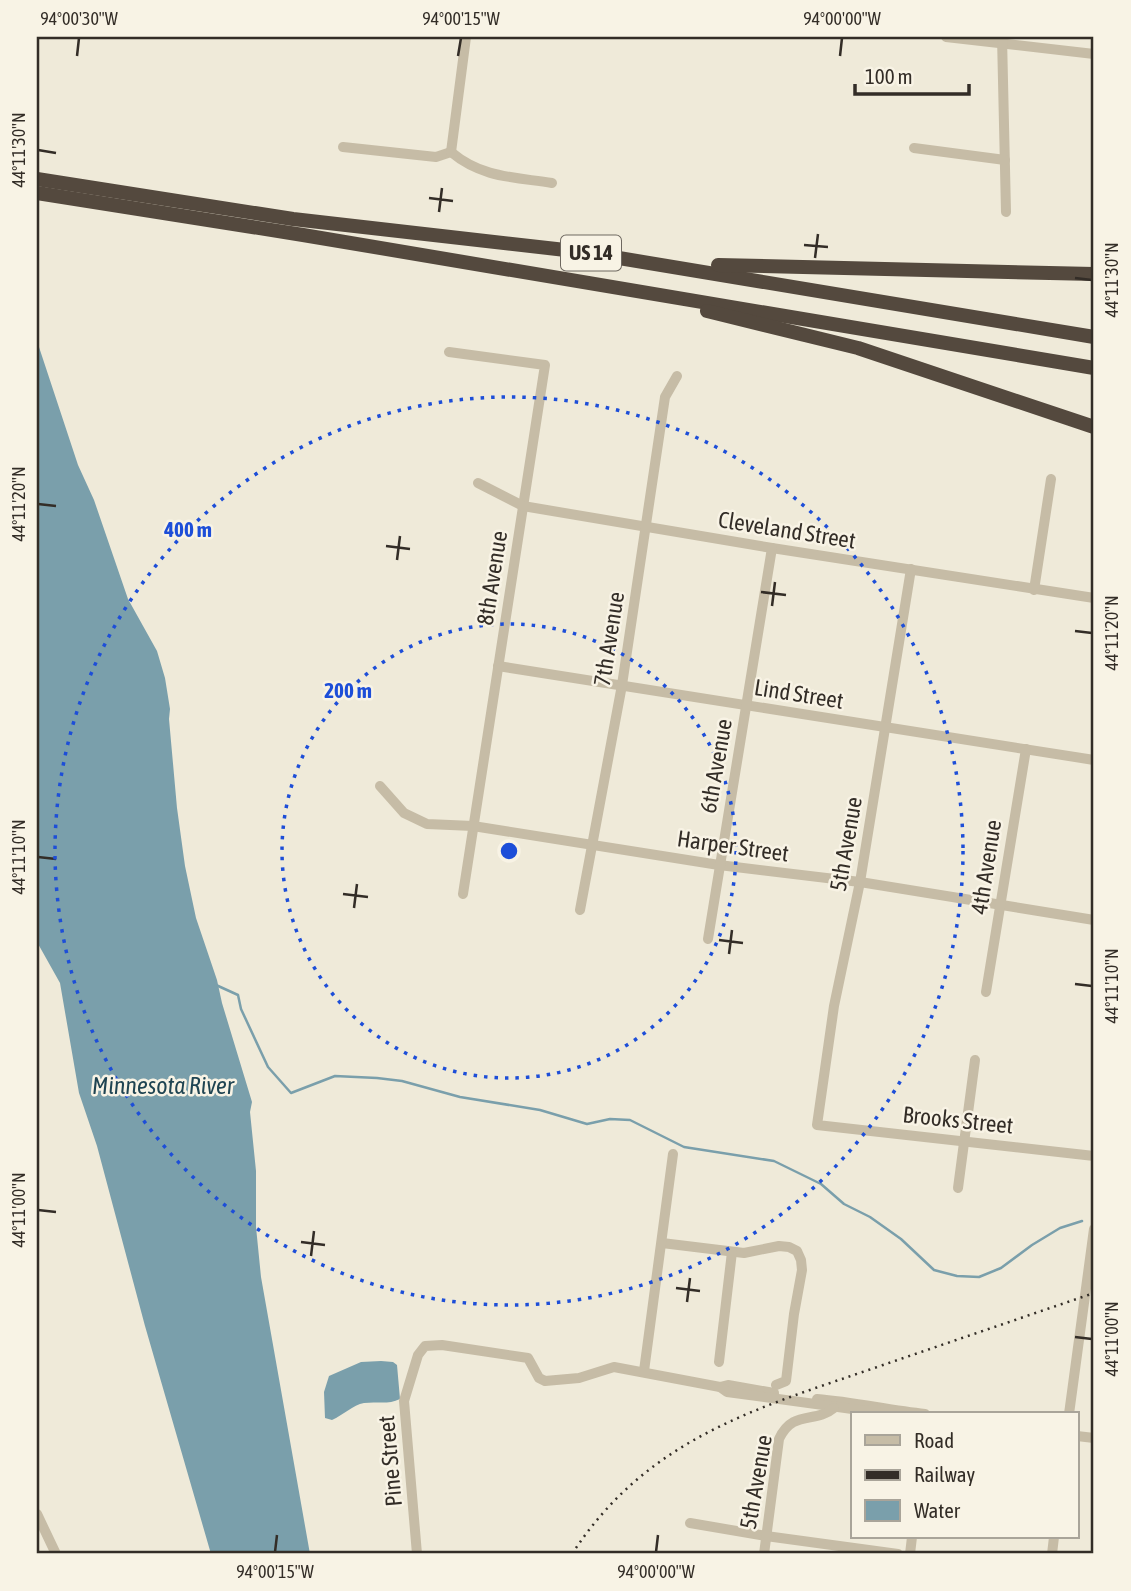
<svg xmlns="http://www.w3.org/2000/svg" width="1131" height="1591" font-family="'Asap Condensed',sans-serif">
<rect width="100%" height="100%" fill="#efead9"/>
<g fill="#7a9fab">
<polygon points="37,341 78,465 94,500 128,599 157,651 165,678 170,709 169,719 177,808 185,866 196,918 217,980 222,1003 252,1102 250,1112 256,1171 256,1227 261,1277 310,1554 211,1554 145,1326 97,1146 79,1093 60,983 37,942"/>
<path d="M381 1361 393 1362 397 1365 400 1399C388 1405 377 1401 364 1403 353 1405 343 1415 332 1420L325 1418 324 1392 329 1376 361 1362Z"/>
</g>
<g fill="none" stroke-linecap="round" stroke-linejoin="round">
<polyline stroke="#7a9fab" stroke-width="2.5" points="216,985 238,995 241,1009 268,1067 291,1093 335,1076 377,1078 402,1081 460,1097 540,1110 587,1124 610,1119 630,1120 684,1147 774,1161 821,1184 844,1204 870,1217 901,1239 934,1270 957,1276 979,1277 1001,1268 1032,1245 1060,1228 1082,1221"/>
<g stroke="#c6bca6" stroke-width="10">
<polyline points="946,37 1094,54"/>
<polyline points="1002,37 1006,212"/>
<polyline points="343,147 436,157 451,152"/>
<polyline points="914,148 1005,160"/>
<polyline points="451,152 466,37"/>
<path d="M451 152C482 178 514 177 552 183"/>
<polyline points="449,352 545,365 463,894"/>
<polyline points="478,483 523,506 772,548 1094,598"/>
<polyline points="911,569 860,882 834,1006 817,1125 1094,1156"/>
<polyline points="1034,590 1051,479"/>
<polyline points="498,666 1094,760"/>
<polyline points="380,786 404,813 427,824 473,826 719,865 860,882 1094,920"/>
<polyline points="580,910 622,685 665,397 677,376"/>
<polyline points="708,939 772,548"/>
<polyline points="986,992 1026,749"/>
<polyline points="958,1188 975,1060"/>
<polyline points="662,1243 744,1253 779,1246 789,1247 797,1251 801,1260 802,1270 794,1314 786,1381 776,1385"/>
<polyline points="719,1362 732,1252"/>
<polyline points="644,1371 673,1154"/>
<polyline points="720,1387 728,1385 774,1393"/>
<path d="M817 1399C854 1402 888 1410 925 1414"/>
<polyline points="1069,1414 1094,1229"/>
<polyline points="1077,1436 1094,1438"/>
<polyline points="37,1514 56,1554"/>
<polyline points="690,1523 766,1536 898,1554"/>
<polyline points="417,1554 404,1401 418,1355 425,1346 442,1345 528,1358 539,1378 545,1381 579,1378 614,1367 720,1387 727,1392 867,1411 876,1408"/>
<path d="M764 1554 779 1439C793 1409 815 1424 834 1408"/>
<polyline points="910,1554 912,1537"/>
<polyline points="1052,1554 1054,1537"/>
</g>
<g stroke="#54493e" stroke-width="14">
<polyline points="37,179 293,219 583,252 1094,337"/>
<polyline points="37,193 303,235 1094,368"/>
<polyline points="718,265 1094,274"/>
<polyline points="707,311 858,348 1094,427"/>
</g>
<path stroke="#332d27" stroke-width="2.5" stroke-dasharray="2 5" stroke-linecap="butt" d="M572 1554C648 1437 758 1408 883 1365 953 1341 1024 1317 1094 1293"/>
</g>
<path fill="none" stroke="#332d27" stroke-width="2.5" d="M77 56 79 38M458 56 461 38M840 56 842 38M38 150 56 153M429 198 453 201M439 212 442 188M804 245 828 247M815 258 818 234M1075 278 1092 280M38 504 56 506M386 546 410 549M397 560 400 536M761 592 786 595M772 606 775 582M1075 631 1092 633M38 857 56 859M343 894 368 897M354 908 357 884M719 940 743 943M729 954 732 930M1075 984 1092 986M38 1210 56 1212M301 1242 325 1245M311 1256 314 1231M676 1288 700 1291M687 1302 690 1278M1075 1337 1092 1339M275 1552 277 1535M656 1552 658 1535"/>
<g fill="none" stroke="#1d4ed8" stroke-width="3.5" stroke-dasharray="3.5 7">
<circle cx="509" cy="851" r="227"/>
<circle cx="509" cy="851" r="454"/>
</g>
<g text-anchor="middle" stroke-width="5" stroke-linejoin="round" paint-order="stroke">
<rect fill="#f8f3e5" stroke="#6e6860" stroke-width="2" x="561" y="235.5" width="60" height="35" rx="5"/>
<g font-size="21" font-weight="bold" fill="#332d27">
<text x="591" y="260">US 14</text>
</g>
<g font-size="23" fill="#332d27" stroke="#f8f3e5">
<text transform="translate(787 530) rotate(9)" y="8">Cleveland Street</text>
<text transform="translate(492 578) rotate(-81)" y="8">8th Avenue</text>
<text transform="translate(609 639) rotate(-81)" y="8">7th Avenue</text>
<text transform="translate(799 694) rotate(9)" y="8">Lind Street</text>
<text transform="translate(716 766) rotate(-80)" y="8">6th Avenue</text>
<text transform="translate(846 844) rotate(-80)" y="8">5th Avenue</text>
<text transform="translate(733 846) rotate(8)" y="8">Harper Street</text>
<text transform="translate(986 867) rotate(-81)" y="8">4th Avenue</text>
<text transform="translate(958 1120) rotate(6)" y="8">Brooks Street</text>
<text transform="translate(390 1461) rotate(-95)" y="8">Pine Street</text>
<text transform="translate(756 1482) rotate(-80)" y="8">5th Avenue</text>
</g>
<g font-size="24" font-style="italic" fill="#1f4452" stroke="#f8f3e5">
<text x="163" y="1094">Minnesota River</text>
</g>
</g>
<circle cx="509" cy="851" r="10" fill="#1d4ed8" stroke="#f8f3e5" stroke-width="3.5"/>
<g font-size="21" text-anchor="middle" font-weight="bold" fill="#1d4ed8" stroke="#f8f3e5" stroke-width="5" stroke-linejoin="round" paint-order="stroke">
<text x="188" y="537">400 m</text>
<text x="348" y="698">200 m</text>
</g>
<rect width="1131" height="1591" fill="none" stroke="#f8f3e5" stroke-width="77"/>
<rect x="851" y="1412" width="228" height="126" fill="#f8f3e5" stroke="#a9a499" stroke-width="2"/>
<rect x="865" y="1435" width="35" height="10" fill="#c6bca6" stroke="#a9a499" stroke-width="2"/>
<text x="914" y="1448" font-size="21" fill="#332d27">Road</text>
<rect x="865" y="1470" width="35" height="10" fill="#332d27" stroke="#a9a499" stroke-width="2"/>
<text x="914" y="1482" font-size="21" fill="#332d27">Railway</text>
<rect x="865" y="1500" width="35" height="21" fill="#7a9fab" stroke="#a9a499" stroke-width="2"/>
<text x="914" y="1518" font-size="21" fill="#332d27">Water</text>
<path d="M855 84v10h114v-10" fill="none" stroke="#332d27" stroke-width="3.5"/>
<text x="865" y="84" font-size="21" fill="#332d27" stroke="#f8f3e5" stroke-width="5" paint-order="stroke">100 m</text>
<rect x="38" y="38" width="1054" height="1514" fill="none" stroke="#332d27" stroke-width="2.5"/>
<g font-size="18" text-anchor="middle" fill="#332d27">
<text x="79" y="25">94°00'30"W</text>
<text x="461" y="25">94°00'15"W</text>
<text x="842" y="25">94°00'00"W</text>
<text transform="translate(19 150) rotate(-90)" y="6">44°11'30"N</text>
<text transform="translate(1112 280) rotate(-90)" y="6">44°11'30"N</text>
<text transform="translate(19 504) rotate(-90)" y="6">44°11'20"N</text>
<text transform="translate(1112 633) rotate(-90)" y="6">44°11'20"N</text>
<text transform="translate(19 857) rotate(-90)" y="6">44°11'10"N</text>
<text transform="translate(1112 986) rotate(-90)" y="6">44°11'10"N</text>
<text transform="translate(19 1210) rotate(-90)" y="6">44°11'00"N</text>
<text transform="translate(1112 1339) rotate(-90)" y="6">44°11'00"N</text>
<text x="275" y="1578">94°00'15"W</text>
<text x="656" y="1578">94°00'00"W</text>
</g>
</svg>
